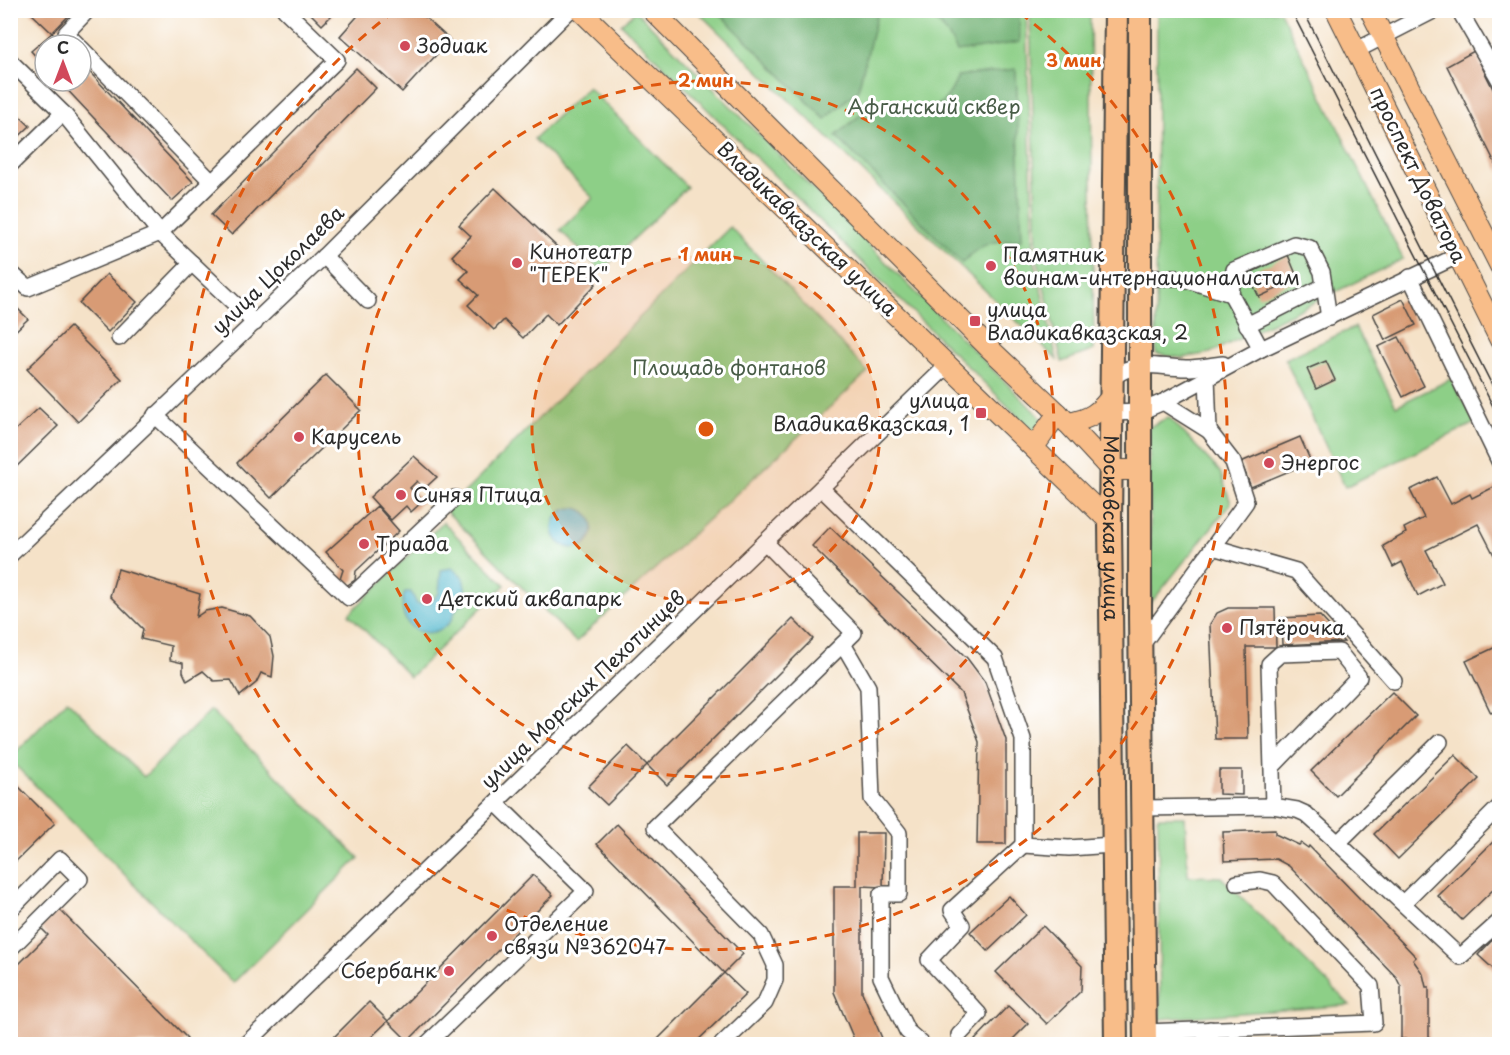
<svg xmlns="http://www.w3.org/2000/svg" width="1510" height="1055" font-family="'Playpen Sans',sans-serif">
<rect width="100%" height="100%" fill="#fff"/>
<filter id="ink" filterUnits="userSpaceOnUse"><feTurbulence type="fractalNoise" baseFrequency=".0167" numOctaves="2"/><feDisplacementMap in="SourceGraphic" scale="12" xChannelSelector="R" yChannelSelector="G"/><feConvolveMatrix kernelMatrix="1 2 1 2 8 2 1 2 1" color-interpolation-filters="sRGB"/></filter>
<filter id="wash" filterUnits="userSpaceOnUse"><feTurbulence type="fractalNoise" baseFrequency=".008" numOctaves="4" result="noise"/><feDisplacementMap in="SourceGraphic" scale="24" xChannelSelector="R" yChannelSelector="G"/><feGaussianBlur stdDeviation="1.35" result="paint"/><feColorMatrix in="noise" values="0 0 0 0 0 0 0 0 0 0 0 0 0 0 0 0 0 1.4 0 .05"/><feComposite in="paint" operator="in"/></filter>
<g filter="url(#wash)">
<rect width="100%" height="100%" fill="#f5e2c8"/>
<g fill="#8dcf87" stroke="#5c7d59" stroke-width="1.5">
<polygon points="636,11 1045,422 1035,433 621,24"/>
<polygon points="697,11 1026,11 1034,258 1057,360"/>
<polygon points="1030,11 1090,11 1094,350 1062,362 1037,257"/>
<polygon points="1157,11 1280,11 1403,259 1210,353 1182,358 1156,354"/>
<polygon points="588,87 687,187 601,271 560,230 593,198 534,139"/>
<polygon points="730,227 868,372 576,642 446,511"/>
<polygon points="1355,327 1396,406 1451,379 1475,423 1345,487 1285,359"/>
<polygon points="1169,417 1220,472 1231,503 1151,603 1149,427"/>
<polygon points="443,522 505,585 410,677 349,614"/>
<polygon points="67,700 144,777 211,710 359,858 233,983 11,761 11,757"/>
<polygon points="1158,817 1185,817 1188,876 1221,877 1350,1005 1160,1019"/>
</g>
<g fill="#72b274" stroke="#4e6e50" stroke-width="1.5">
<polygon points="717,11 878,11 858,90 825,119"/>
<path d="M921 11H1019L1020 42 957 52C948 32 939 21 921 11Z"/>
<path d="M1016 69 1022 240C993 240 982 242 962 263L836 136 876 101C914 117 942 120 958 76Z"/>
</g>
<g fill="#4db5cb" stroke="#3c707b" stroke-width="1.5">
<circle cx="573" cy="528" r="20"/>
<path d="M452 568 463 577 467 597 465 603 458 606C453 613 454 621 446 626 420 645 394 621 405 592H411L417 604 430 603 439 593 441 570Z"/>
</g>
<g id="blocks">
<g fill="#d89b74">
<polygon points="34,10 74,10 52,33 31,13"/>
<polygon points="307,10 337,10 322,25"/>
<polygon points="363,10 417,10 450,40 402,92 340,36"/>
<polygon points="52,33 64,45 45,45 45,66 31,51"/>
<polygon points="1474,51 1500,103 1500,173 1447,66"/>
<polygon points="81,63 193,182 172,201 59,81 81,81"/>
<polygon points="356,68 376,88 232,235 211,215"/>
<polygon points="10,107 30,126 10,145"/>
<polygon points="495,188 596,284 557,325 546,314 523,338 504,320 494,330 468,305 478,295 460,279 468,271 452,256 471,236 459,225"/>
<polygon points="1288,255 1298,279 1259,297 1248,274"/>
<polygon points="107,274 137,302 108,332 79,303"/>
<polygon points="1403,299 1416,325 1385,340 1373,314"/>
<polygon points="10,301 28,319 10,336"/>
<polygon points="70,327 122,379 78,422 27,369"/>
<polygon points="1399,337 1424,386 1403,397 1378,347"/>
<polygon points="1326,361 1335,380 1316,389 1307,369"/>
<polygon points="326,375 361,410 271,498 237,463"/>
<polygon points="39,408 58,426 10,473 10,435"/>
<polygon points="1300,437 1311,462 1251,487 1241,462"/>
<polygon points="414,456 437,477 424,489 417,481 410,488 423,501 411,512 406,506 391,520 370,497"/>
<polygon points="1437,477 1451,504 1470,494 1472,498 1496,486 1500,492 1500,554 1495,557 1478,524 1426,550 1443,583 1418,596 1402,562 1393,567 1383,546 1406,533 1404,528 1424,518 1410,490"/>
<polygon points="377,506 399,531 356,571 355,580 346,586 340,579 343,570 326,552"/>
<polygon points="830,527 967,658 985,682 1006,740 1006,844 977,844 979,742 961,693 812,546"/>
<polygon points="118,569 200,594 196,617 205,611 222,608 250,616 270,637 274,656 272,677 261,673 256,683 240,696 231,680 214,681 203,671 187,681 183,672 183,663 170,660 171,646 141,639 143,629 110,596"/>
<polygon points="1228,608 1275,608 1276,647 1246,647 1248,739 1215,739 1210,624 1217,613"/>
<polygon points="1320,616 1344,642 1282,645 1281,618"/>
<polygon points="793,619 813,639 667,785 647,765 607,805 588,787 628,746 647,765"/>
<polygon points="1500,645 1500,709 1491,713 1466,661"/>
<polygon points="1392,692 1416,716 1336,796 1311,771"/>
<polygon points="1455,755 1479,779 1398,859 1374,834"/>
<polygon points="1219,770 1242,770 1242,795 1219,794"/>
<polygon points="10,778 55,823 10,867"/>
<polygon points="617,824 743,954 724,973 597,844"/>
<polygon points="1275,830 1275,834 1299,845 1301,843 1308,848 1309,846 1416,957 1413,960 1423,974 1426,987 1429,987 1429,1039 1401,1039 1401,987 1396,977 1289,866 1276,859 1224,861 1223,832"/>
<polygon points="857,833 884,833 883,887 862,886 862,992 882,1038 889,1044 856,1044 834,992 834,886 857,886"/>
<polygon points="1500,835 1500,883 1462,920 1438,896"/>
<polygon points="533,875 553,895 408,1041 388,1021"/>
<polygon points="1009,896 1026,915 988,951 970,932"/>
<polygon points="59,909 187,1038 181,1044 10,1044 10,959 17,966 48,935 40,927"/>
<polygon points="1043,926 1082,966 1081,991 1047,1024 996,972"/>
<polygon points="1500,932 1500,975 1478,955"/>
<polygon points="724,973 746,994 694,1044 653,1044"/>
<polygon points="369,1002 388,1021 364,1044 330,1044 328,1043"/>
<polygon points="1008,1006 1028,1024 1008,1044 979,1044 975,1040"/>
</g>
</g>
</g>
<g filter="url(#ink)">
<use href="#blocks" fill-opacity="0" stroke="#494643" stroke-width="1.5"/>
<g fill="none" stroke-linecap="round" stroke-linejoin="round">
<g stroke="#494643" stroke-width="18">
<g id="minor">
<polyline points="1459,10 1500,81"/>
<polyline points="78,45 66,33 88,10"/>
<polyline points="81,48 212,182"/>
<polyline points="1357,50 1435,10"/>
<polyline points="10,61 63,113"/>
<polyline points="10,165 63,113 160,233 28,288 10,272"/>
<polyline points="324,256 368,301"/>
<polyline points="1410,277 1500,463"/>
<polyline points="1139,278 1181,278 1231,294"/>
<polyline points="255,323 160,233 337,60 285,10"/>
<polyline points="1247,325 1324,286"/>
<polyline points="119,338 192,263"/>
<polyline points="1261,349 1231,294 1234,270 1294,244 1310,248 1322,272 1329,318"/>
<polyline points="1207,376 1209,431"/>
<path d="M1114 377C1139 358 1157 368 1186 368 1198 368 1211 365 1223 364"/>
<polyline points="1112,413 1140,412 1163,402 1261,349 1457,256"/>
<polyline points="155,415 349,598 455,498"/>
<polyline points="821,488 995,658 1023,739 1023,845 1069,848 1112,845"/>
<polyline points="1213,547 1296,571 1394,681"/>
<polyline points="10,555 324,256 570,10"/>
<polyline points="843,644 868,687 872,799 899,833 899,894 881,894 881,977 907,1031 922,1044"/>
<polyline points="1141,646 1246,502 1233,462 1209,431 1163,402"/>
<polyline points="1272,767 1359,677 1339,652 1280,654 1269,664 1273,806"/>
<polyline points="1143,808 1273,806 1297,810 1306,814 1338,843 1460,957 1500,921"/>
<polyline points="1338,843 1440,742"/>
<polyline points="1403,903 1500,806"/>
<polyline points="10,910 60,859 80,879 10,949"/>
<polyline points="1210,1029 1211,1044"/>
<polyline points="1145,1032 1374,1023 1371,986 1273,883 1260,880 1237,883"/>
<polyline points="959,1035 979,1014 929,960 962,925 952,910 1023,845"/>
<polyline points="246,1044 948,365"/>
<polyline points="427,1044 586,891 496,803"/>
<polyline points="722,1044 765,1003 775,980 775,965 761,935 655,827 854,633 765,542"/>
</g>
</g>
<g stroke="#494643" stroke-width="22">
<g id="major">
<polyline points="580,10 1110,522"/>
<polyline points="652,10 989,348 1058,413 1111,470 1140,470"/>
<polyline points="1336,10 1500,340"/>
<polyline points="1370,10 1500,266"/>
<path d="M1067 423C1090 420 1100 412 1113 394"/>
<polyline points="1034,447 1058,413"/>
</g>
</g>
<g stroke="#494643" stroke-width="26">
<g id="highway">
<path id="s1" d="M1116 10 1110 522 1116 1044"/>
<polyline points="1140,10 1140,617 1145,1044"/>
</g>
</g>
<use href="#minor" stroke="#fff" stroke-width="15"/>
<use href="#major" stroke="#f8bd89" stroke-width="20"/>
<use href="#highway" stroke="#f8bd89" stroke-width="22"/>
<g stroke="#2b2b2b" stroke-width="1.5">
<polyline points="1291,10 1500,420"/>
<polyline points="1303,10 1500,401"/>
</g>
</g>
</g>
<circle cx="706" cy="429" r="174" fill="#df570e" fill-opacity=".12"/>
<g fill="none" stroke="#df570e" stroke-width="3" stroke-dasharray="10 8">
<circle cx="706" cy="429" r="174"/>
<circle cx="706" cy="429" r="348"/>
<path d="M1020 13A521 521 0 1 1 392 13"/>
</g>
<g fill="#d1495b" stroke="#fff" stroke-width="2">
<circle cx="405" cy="46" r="6"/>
<circle cx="517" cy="263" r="6"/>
<circle cx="991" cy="266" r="6"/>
<rect x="969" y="315" width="12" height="12" rx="3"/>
<rect x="975" y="407" width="12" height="12" rx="3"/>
<circle cx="299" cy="437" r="6"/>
<circle cx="1269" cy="463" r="6"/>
<circle cx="401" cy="495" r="6"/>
<circle cx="364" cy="544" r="6"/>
<circle cx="427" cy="599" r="6"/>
<circle cx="1227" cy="628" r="6"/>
<circle cx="492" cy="936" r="6"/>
<circle cx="449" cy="971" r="6"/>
</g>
<g text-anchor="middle" stroke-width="6" stroke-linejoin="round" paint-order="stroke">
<g font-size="20" fill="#2b2b2b" stroke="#fff" text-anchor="start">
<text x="417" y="53">Зодиак</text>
<text x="529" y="259">Кинотеатр<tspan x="529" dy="23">"ТЕРЕК"</tspan></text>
<text x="1003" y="262">Памятник<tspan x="1003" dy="23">воинам-интернационалистам</tspan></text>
<text x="987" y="317">улица<tspan x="987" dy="23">Владикавказская, 2</tspan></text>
<text x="969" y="408" text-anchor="end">улица<tspan x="969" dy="23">Владикавказская, 1</tspan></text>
<text x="311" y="444">Карусель</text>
<text x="1281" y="470">Энергос</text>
<text x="413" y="502">Синяя Птица</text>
<text x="376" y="551">Триада</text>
<text x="439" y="606">Детский аквапарк</text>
<text x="1239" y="635">Пятёрочка</text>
<text x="504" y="931">Отделение<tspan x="504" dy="23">связи №362047</tspan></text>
<text x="437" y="978" text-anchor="end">Сбербанк</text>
</g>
<g font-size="20" fill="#485c47" stroke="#fff">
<text x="934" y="114">Афганский сквер</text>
<text x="729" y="375">Площадь фонтанов</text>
</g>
<g font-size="20" fill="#2b2b2b" stroke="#fff">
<text transform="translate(1418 175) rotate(64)" y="7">проспект Доватора</text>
<text transform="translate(807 229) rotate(44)" y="7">Владикавказская улица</text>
<text transform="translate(278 270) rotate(-44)" y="7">улица Цоколаева</text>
<text dy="7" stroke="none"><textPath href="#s1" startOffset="518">Московская улица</textPath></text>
<text transform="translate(583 690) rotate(-44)" y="7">улица Морских Пехотинцев</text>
</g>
</g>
<circle cx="706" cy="429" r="9" fill="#df570e" stroke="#fff" stroke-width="3"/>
<g font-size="18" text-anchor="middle" font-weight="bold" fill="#df570e" stroke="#fff" stroke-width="6" stroke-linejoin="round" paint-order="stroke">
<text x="1074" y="67">3 мин</text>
<text x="706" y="87">2 мин</text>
<text x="706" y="261">1 мин</text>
</g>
<rect width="1510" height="1055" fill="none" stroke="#fff" stroke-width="36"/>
<g transform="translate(63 63)"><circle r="28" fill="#ffffff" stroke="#aaaaaa" stroke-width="1.5"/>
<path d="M0-4.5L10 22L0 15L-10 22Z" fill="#d1495b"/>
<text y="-9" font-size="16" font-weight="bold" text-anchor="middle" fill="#2b2b2b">С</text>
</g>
</svg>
